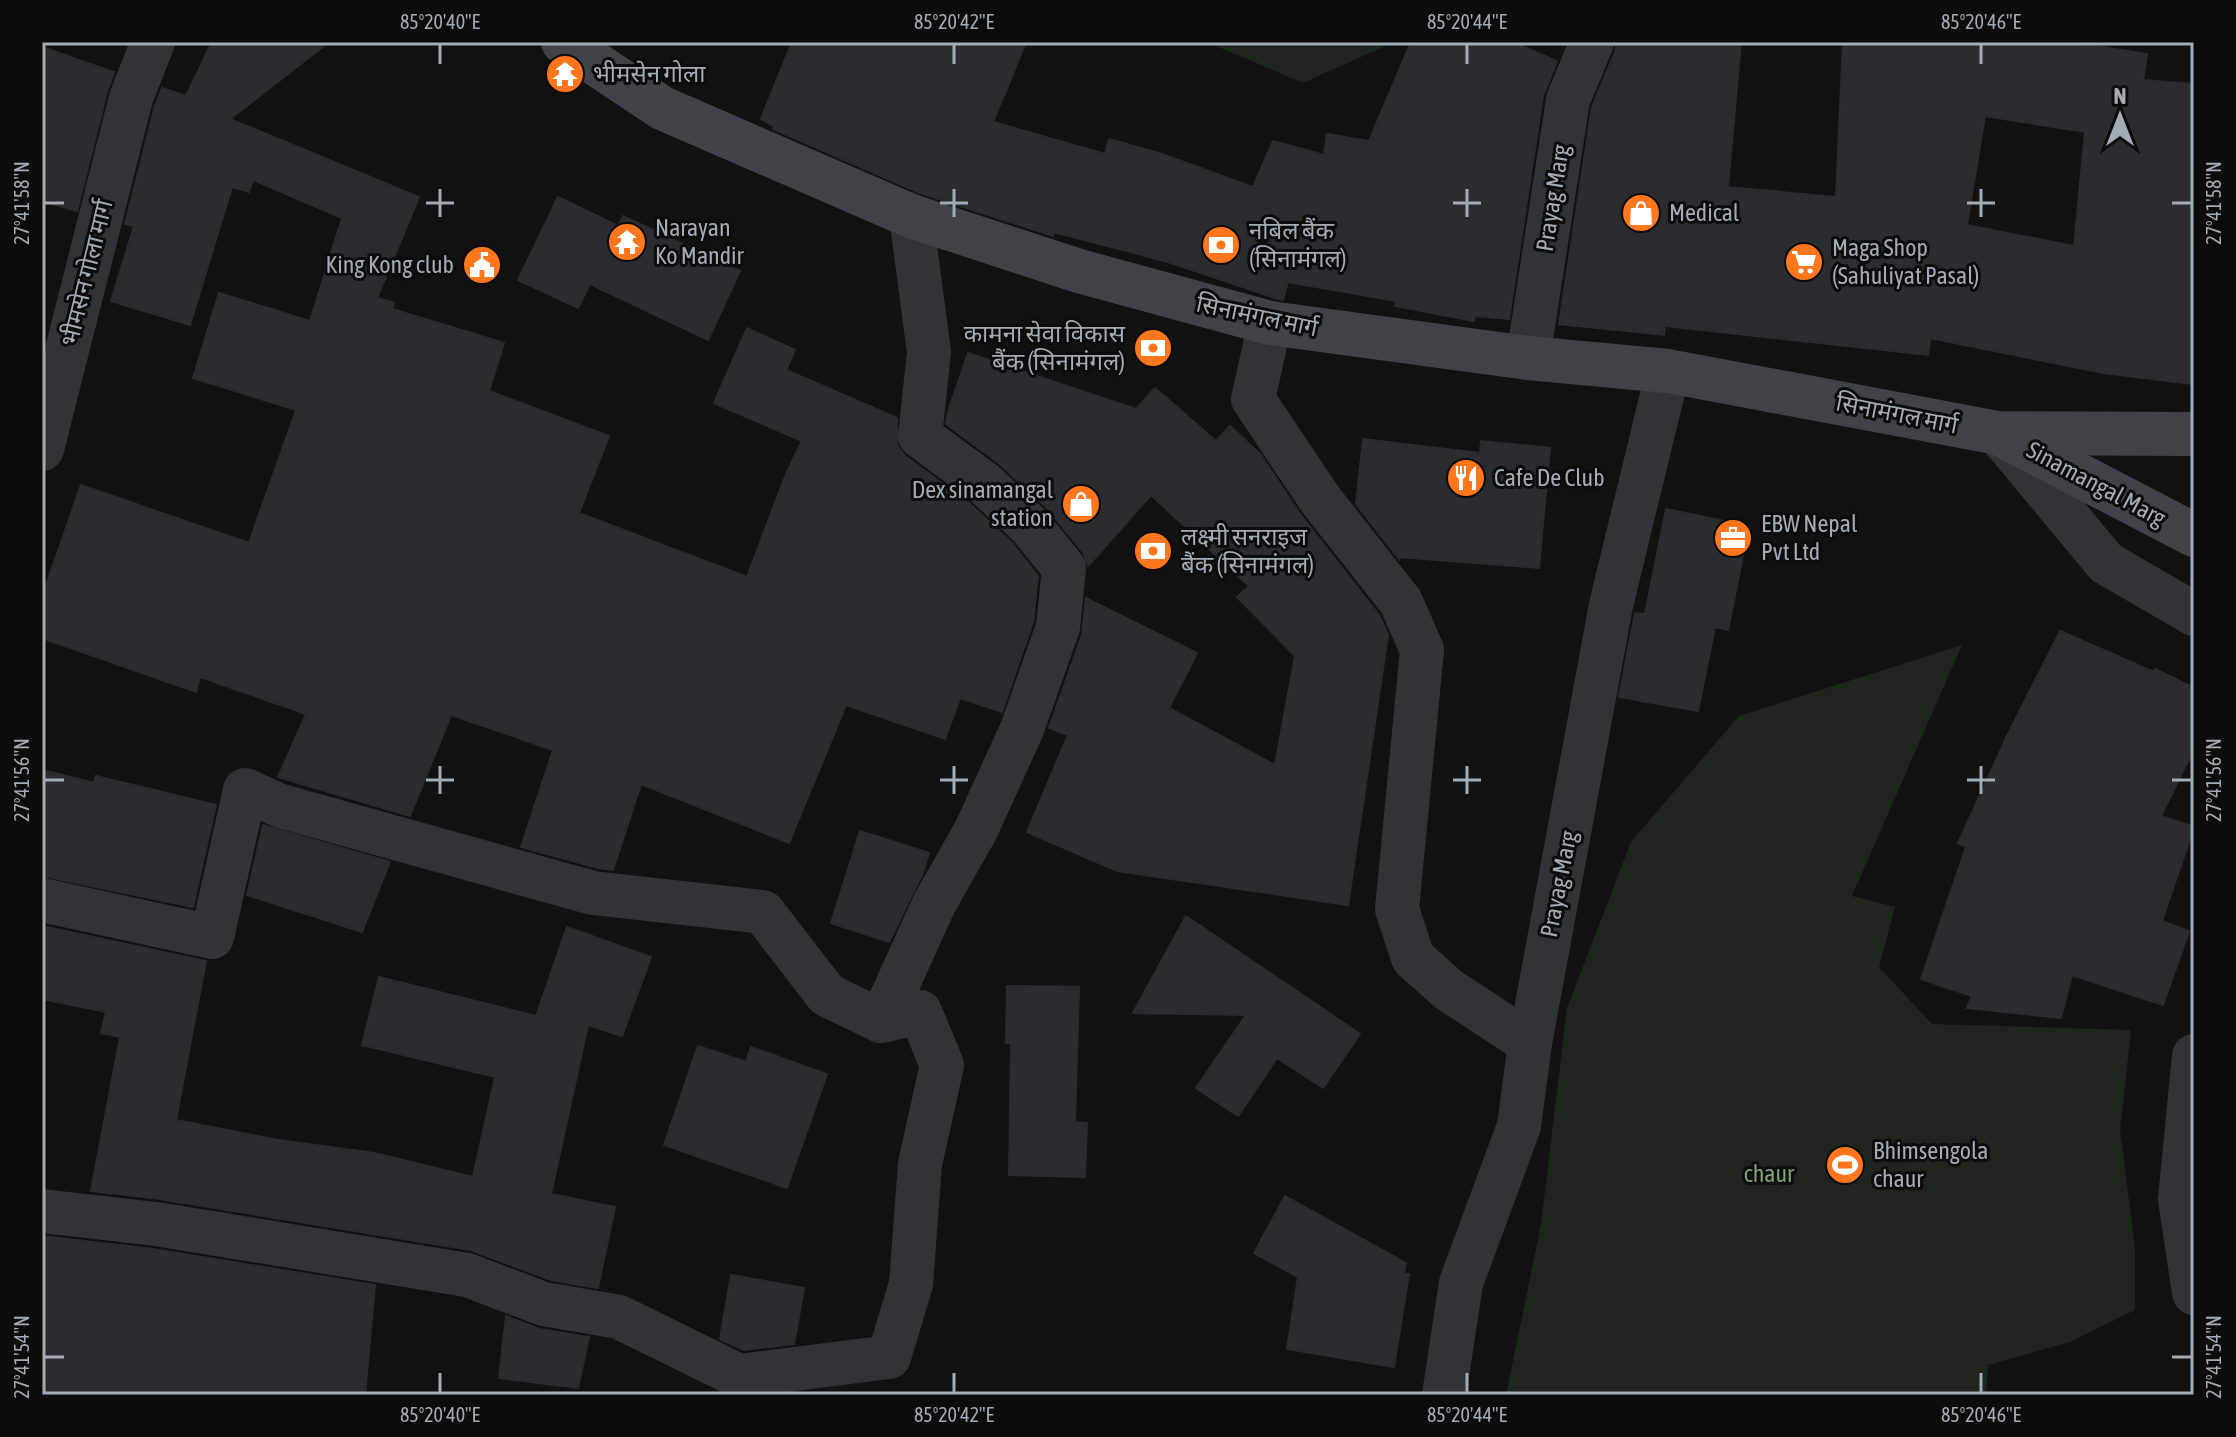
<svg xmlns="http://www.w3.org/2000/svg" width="2236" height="1437" font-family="'Asap Condensed','Noto Sans Devanagari',sans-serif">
<rect width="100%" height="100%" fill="#111112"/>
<g fill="#1d251d">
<polygon points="1207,42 1394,42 1303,83"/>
<polygon points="1962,645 1852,896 1895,907 1879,967 1932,1024 2131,1030 2120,1130 2135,1247 2135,1310 2070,1342 1988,1365 1986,1395 1506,1395 1541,1224 1567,1008 1631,842 1739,716"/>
</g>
<g fill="#2b2c2f" stroke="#2a2b2e" stroke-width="2" fill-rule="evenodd">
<polygon points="212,42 329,42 230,119 419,197 377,298 394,303 392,309 504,343 489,391 609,436 579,513 747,577 786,474 802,441 714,403 747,328 795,350 786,370 897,418 897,445 905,456 969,503 1012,543 1038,576 1033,622 1002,712 960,698 945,739 846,705 789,843 641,784 613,870 598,868 521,847 553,750 451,715 410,816 278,777 306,714 200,677 196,692 42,638 42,597 81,485 249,543 296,410 193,378 219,293 310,321 342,218 253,180 249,192 232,187 190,325 111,301 134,226 125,224 155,106 162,88 186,96"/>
<polygon points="792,42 1026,42 993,122 1105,154 1109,139 1159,153 1253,187 1273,141 1324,155 1327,134 1369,141 1411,42 1512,42 1557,61 1543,96 1509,319 1475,316 1474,321 1395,306 1396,301 1288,282 1283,300 1275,298 1168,262 1054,232 1053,236 920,193 773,129 774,126 761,119"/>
<path d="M1616 42H1741L1728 187 1836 197 1843 42H2070L2147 54 2143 80 2194 84V384L2103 373 1930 338 1928 355 1665 326 1664 335 1559 324 1592 107 1615 52ZM1985 116 2085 132 2074 246 1967 225Z"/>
<polygon points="42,47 114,72 107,92 77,211 42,201"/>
<polygon points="558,197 618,226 623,216 740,271 708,340 590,284 578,308 518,280"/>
<polygon points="968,353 1136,409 1155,388 1216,441 1230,426 1260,454 1300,514 1379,615 1388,635 1348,905 1117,871 1027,832 1068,735 1049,728 1082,635 1086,598 1197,653 1169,708 1275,765 1295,656 1237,597 1249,586 1151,495 1088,566 1083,552 1047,508 1000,464 946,424 948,412"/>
<polygon points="1363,439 1480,453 1481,441 1550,448 1539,568 1399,557 1399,559 1356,504"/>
<polygon points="1666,509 1749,526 1728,630 1715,627 1698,711 1619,697 1635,613 1645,614"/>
<polygon points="2060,631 2154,672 2155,669 2194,688 2194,749 2161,816 2194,827 2162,921 2189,931 2163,1005 2072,975 2061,1018 1967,1008 1972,996 1921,979 1966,847 1958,843 2007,736"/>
<polygon points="42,770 94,783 96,776 216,805 193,907 42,876"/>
<polygon points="263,825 390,862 362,932 247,895"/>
<polygon points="860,831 929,853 922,875 889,942 831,923"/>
<polygon points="1186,916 1360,1034 1323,1088 1277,1058 1238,1116 1196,1088 1246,1015 1133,1013"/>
<polygon points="42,926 206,961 176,1120 279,1140 374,1153 473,1177 495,1077 362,1045 379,977 536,1016 567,927 651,957 622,1036 588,1025 551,1194 615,1207 598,1288 551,1280 471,1250 160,1199 91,1191 120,1037 101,1033 106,1012 42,999"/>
<polygon points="1007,986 1079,987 1075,1122 1087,1123 1085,1177 1009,1175 1011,1043 1006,1043"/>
<polygon points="698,1046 746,1062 751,1047 827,1074 787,1188 664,1145"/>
<polygon points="1285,1196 1406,1263 1404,1274 1409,1274 1394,1367 1287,1349 1298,1277 1254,1253"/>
<polygon points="42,1236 153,1249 375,1285 365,1395 42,1395"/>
<polygon points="731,1275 804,1288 794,1344 743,1350 720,1339"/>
<polygon points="506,1316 539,1329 589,1337 578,1388 499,1378"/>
</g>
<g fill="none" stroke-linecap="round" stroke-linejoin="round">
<g stroke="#313437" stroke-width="44">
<polyline points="1270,323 1253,399 1320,499 1401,602 1422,650 1397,909 1413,958 1449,990 1530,1043"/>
<polyline points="1528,358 1568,100 1592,42"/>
<polyline points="1998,433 2106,563 2194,614"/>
<polyline points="42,449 131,98 153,42"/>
<polyline points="42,900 212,937 245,790 281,806 593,893 763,912 827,995 881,1021"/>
<polyline points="2194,1056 2180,1199 2194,1293"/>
<polyline points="42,1211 156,1224 467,1275 544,1304 619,1317 739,1376 889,1357 911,1284 920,1164 942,1065 920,1012 881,1021 934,904 976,830 1022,729 1058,627 1064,568 1030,526 985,484 920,436 929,352 911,216"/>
<polyline points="1444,1395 1461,1283 1519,1126 1530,1043 1611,605 1668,371"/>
</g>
<g stroke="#3f4348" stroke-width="44">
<polyline points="563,42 662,108 911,216 1079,271 1270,323 1528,358 1668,371 1998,433 2194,434"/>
<polyline points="2004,436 2194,535"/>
</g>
</g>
<path fill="none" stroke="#a1acb4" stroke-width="3" d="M440 44V64M954 44V64M1467 44V64M1981 44V64M440 189V217M954 189V217M1467 189V217M1981 189V217M44 203H64M426 203H454M940 203H968M1453 203H1481M1967 203H1995M2172 203H2192M440 766V794M954 766V794M1467 766V794M1981 766V794M44 780H64M426 780H454M940 780H968M1453 780H1481M1967 780H1995M2172 780H2192M44 1357H64M2172 1357H2192M440 1373V1393M954 1373V1393M1467 1373V1393M1981 1373V1393"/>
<defs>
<g id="temple-disc" transform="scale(2)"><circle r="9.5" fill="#ff761c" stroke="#0c0c0d"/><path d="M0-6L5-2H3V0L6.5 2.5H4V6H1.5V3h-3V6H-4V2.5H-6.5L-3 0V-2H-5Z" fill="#fff"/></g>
<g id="shop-disc" transform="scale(2)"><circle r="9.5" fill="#ff761c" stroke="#0c0c0d"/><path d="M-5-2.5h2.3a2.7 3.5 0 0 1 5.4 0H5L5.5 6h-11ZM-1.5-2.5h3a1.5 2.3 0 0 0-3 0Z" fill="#fff"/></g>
<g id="bank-disc" transform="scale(2)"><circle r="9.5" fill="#ff761c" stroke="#0c0c0d"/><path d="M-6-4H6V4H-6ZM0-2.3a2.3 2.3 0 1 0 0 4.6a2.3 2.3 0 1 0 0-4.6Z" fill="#fff"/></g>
<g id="supermarket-disc" transform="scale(2)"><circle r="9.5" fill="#ff761c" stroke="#0c0c0d"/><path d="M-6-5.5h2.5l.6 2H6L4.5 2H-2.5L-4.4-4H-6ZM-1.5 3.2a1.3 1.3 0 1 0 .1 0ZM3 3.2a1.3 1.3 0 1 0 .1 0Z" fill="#fff"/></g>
<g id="civic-disc" transform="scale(2)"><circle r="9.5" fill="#ff761c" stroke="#0c0c0d"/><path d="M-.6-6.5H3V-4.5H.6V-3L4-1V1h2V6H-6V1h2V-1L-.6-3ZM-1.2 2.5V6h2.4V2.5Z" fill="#fff"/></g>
<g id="restaurant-disc" transform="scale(2)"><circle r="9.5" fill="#ff761c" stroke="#0c0c0d"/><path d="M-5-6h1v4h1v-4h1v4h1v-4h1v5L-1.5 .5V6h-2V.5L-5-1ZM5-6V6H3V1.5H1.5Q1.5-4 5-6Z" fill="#fff"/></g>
<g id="office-disc" transform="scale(2)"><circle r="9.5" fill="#ff761c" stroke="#0c0c0d"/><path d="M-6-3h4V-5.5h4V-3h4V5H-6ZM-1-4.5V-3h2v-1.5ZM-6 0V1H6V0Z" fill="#fff"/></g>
<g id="stadium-disc" transform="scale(2)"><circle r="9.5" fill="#ff761c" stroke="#0c0c0d"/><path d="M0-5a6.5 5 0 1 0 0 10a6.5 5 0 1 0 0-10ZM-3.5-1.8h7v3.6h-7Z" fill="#fff"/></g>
</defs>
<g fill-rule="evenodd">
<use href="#temple-disc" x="565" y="74"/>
<use href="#shop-disc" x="1641" y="213"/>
<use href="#temple-disc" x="627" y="242"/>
<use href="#bank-disc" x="1221" y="245"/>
<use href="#supermarket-disc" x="1804" y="262"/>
<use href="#civic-disc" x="482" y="265"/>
<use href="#bank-disc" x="1153" y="348"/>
<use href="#restaurant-disc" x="1466" y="478"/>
<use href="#shop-disc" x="1081" y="504"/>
<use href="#office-disc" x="1733" y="538"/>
<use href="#bank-disc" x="1153" y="551"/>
<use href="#stadium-disc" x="1845" y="1165"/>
</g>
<g text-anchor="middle" stroke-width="6" stroke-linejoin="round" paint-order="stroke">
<g font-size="24" fill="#a1acb4" stroke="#0c0c0d" text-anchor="start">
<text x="593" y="82">भीमसेन गोला</text>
<text x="1669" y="221">Medical</text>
<text x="655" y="236">Narayan<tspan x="655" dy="28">Ko Mandir</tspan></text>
<text x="1249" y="239">नबिल बैंक<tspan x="1249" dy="28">(सिनामंगल)</tspan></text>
<text x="1832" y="256">Maga Shop<tspan x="1832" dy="28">(Sahuliyat Pasal)</tspan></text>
<text x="454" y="273" text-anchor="end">King Kong club</text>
<text x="1125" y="342" text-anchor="end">कामना सेवा विकास<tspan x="1125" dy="28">बैंक (सिनामंगल)</tspan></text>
<text x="1494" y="486">Cafe De Club</text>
<text x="1053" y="498" text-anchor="end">Dex sinamangal<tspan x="1053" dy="28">station</tspan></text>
<text x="1761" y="532">EBW Nepal<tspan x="1761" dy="28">Pvt Ltd</tspan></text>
<text x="1181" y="545">लक्ष्मी सनराइज<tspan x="1181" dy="28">बैंक (सिनामंगल)</tspan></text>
<text x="1873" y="1159">Bhimsengola<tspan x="1873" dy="28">chaur</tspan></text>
</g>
<g font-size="24" fill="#a1acb4" stroke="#0c0c0d">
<text transform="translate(1553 198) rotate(-81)" y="8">Prayag Marg</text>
<text transform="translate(87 273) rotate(-76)" y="8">भीमसेन गोला मार्ग</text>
<text transform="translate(1257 316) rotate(12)" y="8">सिनामंगल मार्ग</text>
<text transform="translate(1897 414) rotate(11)" y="8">सिनामंगल मार्ग</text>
<text transform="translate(2096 484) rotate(28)" y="8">Sinamangal Marg</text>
<text transform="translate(1559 884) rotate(-79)" y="8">Prayag Marg</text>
</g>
<g font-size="24" fill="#7fa176" stroke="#0c0c0d">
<text x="1769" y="1182">chaur</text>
</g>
</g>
<rect width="2236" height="1437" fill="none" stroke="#0c0c0d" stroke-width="88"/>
<g transform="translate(2120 116)" stroke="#0c0c0d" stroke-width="6" paint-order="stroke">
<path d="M0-6L14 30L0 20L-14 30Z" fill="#a1acb4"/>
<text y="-12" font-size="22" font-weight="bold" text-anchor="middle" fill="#a1acb4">N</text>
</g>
<rect x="44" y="44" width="2148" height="1349" fill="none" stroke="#a1acb4" stroke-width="3"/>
<g font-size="20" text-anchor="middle" fill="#a1acb4">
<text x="440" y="29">85°20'40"E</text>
<text x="954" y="29">85°20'42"E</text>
<text x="1467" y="29">85°20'44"E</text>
<text x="1981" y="29">85°20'46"E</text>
<text transform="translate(22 203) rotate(-90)" y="7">27°41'58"N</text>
<text transform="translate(2214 203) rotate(-90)" y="7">27°41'58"N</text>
<text transform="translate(22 780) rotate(-90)" y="7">27°41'56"N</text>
<text transform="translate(2214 780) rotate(-90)" y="7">27°41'56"N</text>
<text transform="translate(22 1357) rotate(-90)" y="7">27°41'54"N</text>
<text transform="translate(2214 1357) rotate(-90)" y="7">27°41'54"N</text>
<text x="440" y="1422">85°20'40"E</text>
<text x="954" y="1422">85°20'42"E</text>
<text x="1467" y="1422">85°20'44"E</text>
<text x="1981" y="1422">85°20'46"E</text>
</g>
</svg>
